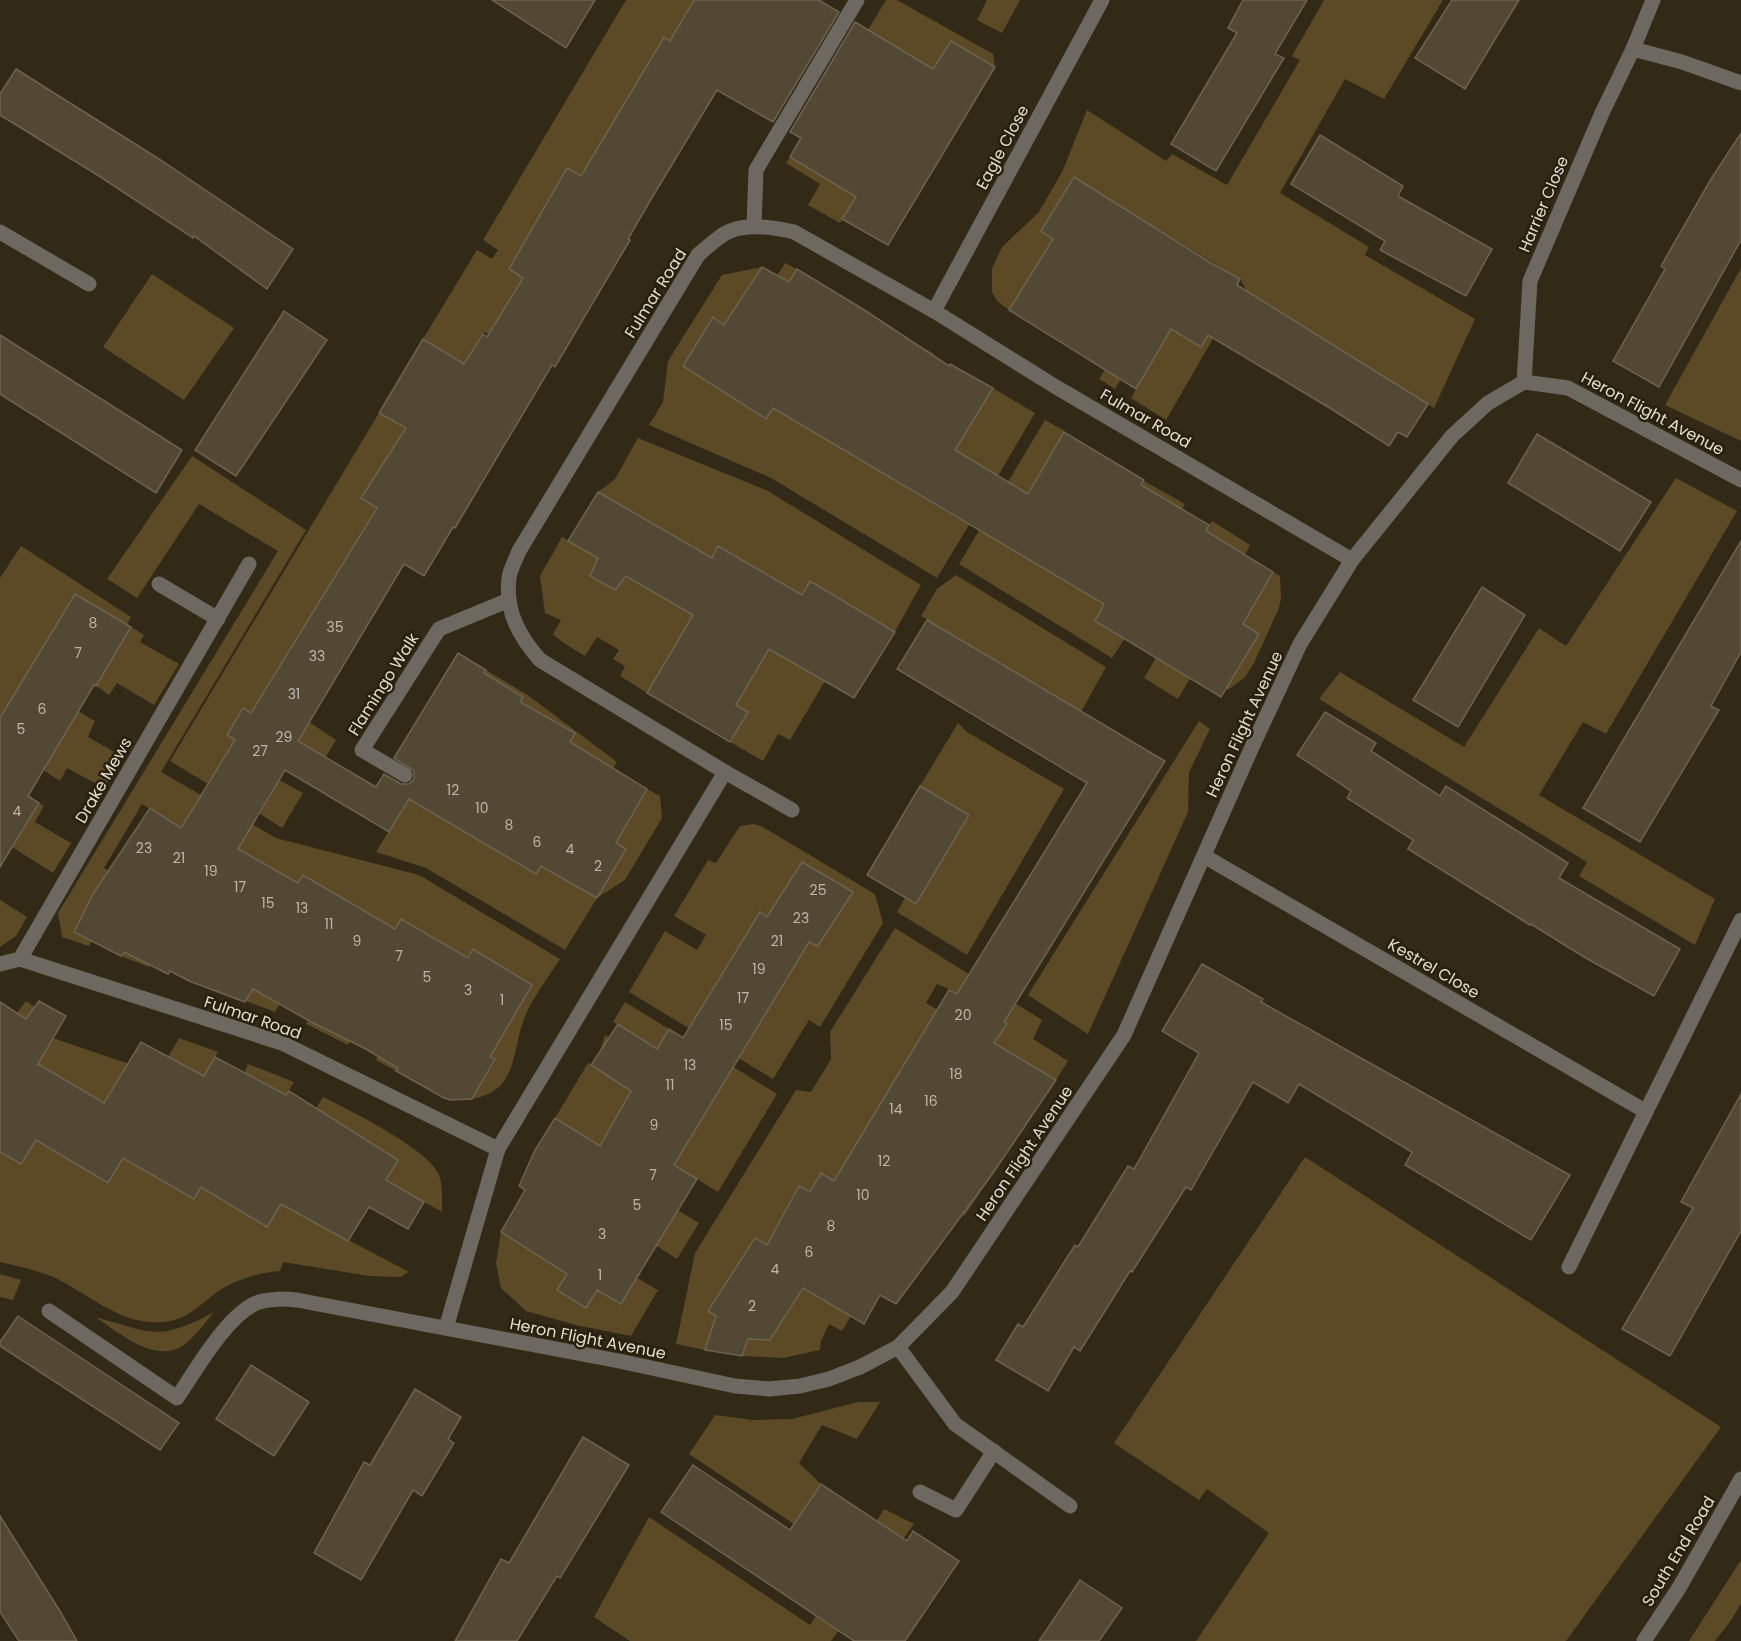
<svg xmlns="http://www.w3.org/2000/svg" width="1741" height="1641" font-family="Poppins,sans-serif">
<rect width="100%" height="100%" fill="#322916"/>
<g fill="#5b4a25" fill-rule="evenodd">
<polygon points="626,0 694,0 675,33 718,58 718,70 581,176 567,169 553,192 568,201 492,329 549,364 546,368 484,332 359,536 404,564 401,569 339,572 208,784 170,761 379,413 388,418 395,406 386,401 416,351 429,359 436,348 423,339 477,250 492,259 498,250 483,240"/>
<polygon points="886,0 897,0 993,54 995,67 951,41 840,223 808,205 820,184 786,163 790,157 823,177 835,159 884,40 868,30"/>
<polygon points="987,0 1020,0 1002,33 977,20"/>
<polygon points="1324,0 1443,0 1384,99 1345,79 1280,193 1369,247 1365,255 1475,319 1434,408 1248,293 1240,279 1074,178 1041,231 1179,316 1171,329 1201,347 1217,319 1222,323 1166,420 1131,398 1150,364 1135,355 1115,389 1099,379 1105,370 1081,355 1099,324 1083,315 1065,345 1009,310 997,301 992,292 992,268 1002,247 1039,212 1063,170 1087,110 1166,161 1172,154 1227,185 1300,60 1292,56"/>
<polygon points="785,263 797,269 798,300 812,278 828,287 818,304 838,316 849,301 886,324 873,344 907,339 934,354 913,388 958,403 974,377 978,380 960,409 975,417 993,388 1035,413 998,476 941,441 767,352 713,318 683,366 765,419 773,408 969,525 937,578 771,478 649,425 663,402 668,361 722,275 762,267 744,295 759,304"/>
<polygon points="1741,268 1741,441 1665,405"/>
<polygon points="152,274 234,328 184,400 103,347"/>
<polygon points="1045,420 1065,431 1051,455 1080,464 1090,447 1120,467 1136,494 1144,481 1185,504 1166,536 1193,552 1212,521 1250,545 1245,555 1256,601 1273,572 1280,576 1281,598 1279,608 1254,663 1245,677 1228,690 1226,688 1259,634 1132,557 1095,620 1125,638 1112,658 959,564"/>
<polygon points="638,438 768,491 921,585 894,633 810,582 802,595 719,547 712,558 598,492 615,479"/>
<path d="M192 456 306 530 161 772 276 838 419 875 560 959C549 976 530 1002 524 1019 511 1054 518 1091 472 1099L494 1060 474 1047 415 1039 396 1071 376 1060 378 1055 368 1011 348 1045 306 1024 325 992 297 975 275 1012 246 1001 264 971 217 992 191 982 202 964 170 930 149 967 121 956 137 927 109 911 89 946 62 937 58 913 278 551 199 504 137 598 107 579ZM142 804 208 843 298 884 304 875 395 930 467 958 473 949 531 985 139 889 104 868Z"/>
<polygon points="1676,478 1737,511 1606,734 1583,722 1539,795 1715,899 1695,945 1579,876 1587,862 1319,699 1340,672 1464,747 1539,628 1566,646"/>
<polygon points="562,537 598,558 590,576 615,590 626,576 710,625 761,662 770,649 825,681 790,740 778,734 763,761 730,742 748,712 647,693 620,676 625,666 613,659 619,650 597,637 585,656 562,642 553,634 561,620 545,613 540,576"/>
<polygon points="21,546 131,617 127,625 75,594 0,718 0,578"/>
<polygon points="956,575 1106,667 1081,712 921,616 937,589"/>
<polygon points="131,627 144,635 140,642 179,664 154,705 117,683 109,695 96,686"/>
<polygon points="1157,656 1190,678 1178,699 1144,678"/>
<path d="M486 670 529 696 617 762 595 798 609 806 627 777 630 779 609 815 626 825 647 789 660 796 662 818 625 880 597 898 565 950 426 868 376 852ZM571 816 626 849 597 898 541 866 535 874 453 824Z"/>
<polygon points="78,711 95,721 88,737 123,757 104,788 67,768 60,781 43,770"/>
<polygon points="1199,721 1210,729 1189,772 1188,812 1088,1034 1028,995"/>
<polygon points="309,722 336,740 319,768 292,751"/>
<polygon points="958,723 967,732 1064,789 967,955 897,912 905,898 916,904 968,815 920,786"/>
<polygon points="279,780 303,793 282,828 260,814"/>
<polygon points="39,803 44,806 35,822 71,843 53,873 12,847"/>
<path d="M753 824 761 826 875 894 883 923 820 1027 809 1020 773 1079 629 992 665 931 697 950 706 935 674 916 708 860 716 863 740 826ZM802 862 851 891 818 946 809 942 742 1053 693 1023 761 913 767 917Z"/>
<polygon points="0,900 27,917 16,936 0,947"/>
<path d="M895 928 1042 1020 1033 1039 1068 1061 1056 1080 1024 1061 1007 1088 1038 1107 1011 1147 983 1129 993 1173 965 1215 919 1223 945 1239 916 1278 889 1262 836 1307 851 1316 842 1331 829 1324 821 1341 820 1350 783 1358 742 1356 749 1337 753 1339 770 1340 811 1274 755 1238 709 1311 716 1316 705 1350 676 1344 695 1253 796 1090 811 1092 831 1059 830 1032ZM937 984 951 990 1006 1024 986 1057 825 1195 813 1187 821 1173 834 1181 938 1010 926 1003Z"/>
<path d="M26 1001 35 1007 49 1045 53 1038 129 1064 152 1085 179 1038 218 1052 198 1086 244 1073 248 1064 294 1082 271 1120 300 1135 323 1097C349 1110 429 1149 439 1175 443 1186 442 1200 442 1212L396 1186 379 1213 369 1208 398 1160 288 1208 409 1272 400 1277 369 1276 283 1262 280 1271C259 1273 238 1279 220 1290 204 1301 189 1318 170 1321 125 1330 90 1294 53 1277 36 1270 17 1266 0 1262V1152L21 1164 56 1108 17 1013ZM79 1088 142 1126 108 1182 77 1164ZM246 1128 267 1226 208 1191ZM143 1169 203 1184 194 1199Z"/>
<polygon points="625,1002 669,1029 649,1063 732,1066 777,1094 718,1192 629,1137 677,1210 699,1223 677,1259 583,1199 568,1273 557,1290 586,1308 597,1290 621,1304 637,1278 658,1290 631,1336 576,1325 526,1311 501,1288 496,1263 501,1232 524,1247 542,1174 528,1165 536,1150 585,1137 555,1118 588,1063 618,1082 600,1052 605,1035 614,1041 622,1027 613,1022"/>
<polygon points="1305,1157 1721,1427 1566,1641 1196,1641 1269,1533 1207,1489 1199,1500 1114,1443"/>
<polygon points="0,1274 21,1280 13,1300 0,1297"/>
<path d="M214 1312C206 1322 198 1332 189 1341 159 1369 120 1333 95 1317 153 1333 158 1342 214 1312Z"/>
<polygon points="858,1402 880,1402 857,1439 822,1425 799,1463 821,1484 794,1524 689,1454 715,1415 753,1420 792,1419"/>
<polygon points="884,1509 914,1524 831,1641 630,1641 594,1617 649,1517 810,1625"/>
<polygon points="1741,1560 1741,1603 1732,1619 1715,1641 1689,1641"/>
</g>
<g fill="#524834" stroke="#6d634f" stroke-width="1.5">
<polygon points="492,0 595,0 566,48"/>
<polygon points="694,0 819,0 839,12 773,122 717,90 653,196 628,239 630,240 555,367 552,365 455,528 453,527 424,576 404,564 298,741 376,787 384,774 401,784 409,784 414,779 414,771 394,758 458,653 486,670 484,673 523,697 520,702 575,733 570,742 647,789 616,843 626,849 597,898 541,866 536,874 409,799 389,832 285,770 238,849 298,883 303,875 395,929 401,919 468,958 473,949 532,985 490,1057 495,1059 472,1099 451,1100 444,1098 396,1071 398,1068 364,1048 311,1022 253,989 245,1002 189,981 170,971 168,974 124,952 121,956 74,932 93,894 150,808 181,828 235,740 227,735 243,708 251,713 377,508 361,498 406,428 379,413 423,339 464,364 483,334 487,337 523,278 509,269 567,168 581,176 664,37 670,41"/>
<polygon points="1243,0 1307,0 1275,54 1284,58 1216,171 1171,144 1237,33 1228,28"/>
<polygon points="1452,0 1519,0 1465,89 1415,58"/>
<polygon points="855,22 933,69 951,41 995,67 888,245 842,219 856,197 790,157 801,138 790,132"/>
<polygon points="16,69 159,159 293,249 267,289 194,236 193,238 99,176 0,115 0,94"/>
<polygon points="1741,133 1741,240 1659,387 1613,361 1665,269 1661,266 1711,179"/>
<polygon points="1320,135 1403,186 1398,196 1492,249 1466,296 1380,250 1385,241 1291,184"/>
<polygon points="1074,177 1211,263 1240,279 1237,285 1428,404 1407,437 1398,432 1389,446 1333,410 1208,335 1201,347 1171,329 1136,389 1009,310 1053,239 1041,231"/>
<polygon points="762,267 789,282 797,269 866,311 949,366 950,364 993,388 955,450 1028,494 1064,432 1144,480 1141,485 1209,525 1206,531 1273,572 1243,624 1259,634 1221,697 1095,621 1104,604 773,408 766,419 683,366 713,317 724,325"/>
<polygon points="284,311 327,340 236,476 195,450"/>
<polygon points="0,335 182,450 156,493 0,394"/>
<polygon points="1537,434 1651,502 1620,551 1508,483"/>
<polygon points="598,492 712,558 718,546 802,595 810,581 895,632 854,698 769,649 736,705 748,712 730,742 647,693 693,615 626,576 615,590 590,576 598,558 568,541"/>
<polygon points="1741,541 1741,652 1711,706 1719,710 1640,842 1583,808"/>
<polygon points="1482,587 1525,615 1458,727 1413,700"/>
<polygon points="75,594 131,627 96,686 94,685 28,796 39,803 0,867 0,718"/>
<polygon points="927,620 1165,761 1004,1022 1007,1024 994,1043 1056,1080 993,1173 896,1304 880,1295 864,1324 803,1288 770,1340 748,1339 742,1356 705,1350 716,1316 708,1311 755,1238 767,1245 799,1186 810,1192 821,1173 834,1181 949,990 957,994 1087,783 897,669"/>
<polygon points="1325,712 1376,743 1371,751 1440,796 1446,786 1568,863 1559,878 1680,949 1654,996 1584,957 1531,924 1530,925 1408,849 1413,840 1347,798 1351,791 1297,755"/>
<polygon points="920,786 969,815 916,904 867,875"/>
<polygon points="802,862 853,892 818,946 809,942 674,1165 697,1179 636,1279 621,1304 597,1290 586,1308 557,1290 567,1274 501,1232 525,1190 519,1186 535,1150 555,1118 600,1146 631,1091 591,1065 618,1024 657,1049 669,1029 683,1038 760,912 767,917"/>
<polygon points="1202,964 1263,999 1261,1002 1570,1175 1531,1240 1405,1165 1412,1152 1299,1084 1288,1103 1253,1082 1191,1190 1186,1187 1132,1272 1130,1271 1080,1351 1074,1347 1048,1391 996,1360 1018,1324 1023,1327 1075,1245 1078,1247 1128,1166 1134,1169 1199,1053 1162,1031"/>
<polygon points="39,1001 66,1016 38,1064 104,1103 141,1042 204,1076 215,1057 286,1095 289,1091 398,1160 386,1180 424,1202 408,1229 369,1207 348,1241 281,1204 267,1227 201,1187 194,1199 123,1158 108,1183 36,1140 21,1164 0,1152 0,1002 26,1019"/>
<polygon points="1741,1094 1741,1231 1670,1356 1622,1329 1693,1208 1681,1202"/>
<polygon points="18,1316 179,1423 160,1450 0,1346 0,1342"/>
<polygon points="251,1365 309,1402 274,1456 216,1419"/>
<polygon points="415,1389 461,1417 448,1439 454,1443 422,1496 413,1490 361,1580 314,1553 364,1462 370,1465"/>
<polygon points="583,1437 629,1465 560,1578 557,1576 517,1641 455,1641 501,1559 509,1563"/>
<polygon points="693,1465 790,1530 821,1484 907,1541 913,1531 959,1561 905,1641 854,1641 661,1512"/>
<polygon points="0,1516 60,1611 77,1641 19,1641 0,1612"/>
<polygon points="1080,1580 1122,1608 1099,1641 1039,1641"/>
</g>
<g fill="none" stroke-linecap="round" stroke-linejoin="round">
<g stroke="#6d6960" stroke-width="15">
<polyline points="1633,49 1653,0"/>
<polyline points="754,226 756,170 857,0"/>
<polyline points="0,232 89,284"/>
<polyline points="934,311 1102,0"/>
<polyline points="1524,382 1530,281 1602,113 1633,49 1682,62 1741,83"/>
<polyline points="159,584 218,619"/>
<polyline points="405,775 362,750 439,629 509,600"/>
<path d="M792 810 725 772 540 660C519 636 505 611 509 578 510 569 516 559 519 551L698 255C706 248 715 240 724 234 743 222 773 227 794 232L934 311 1056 387 1352 560"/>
<polyline points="1204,856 1645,1111"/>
<polyline points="20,959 282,1043 498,1149"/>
<polyline points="20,959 249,564"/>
<polyline points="0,964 20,959"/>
<polyline points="1569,1267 1741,920"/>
<path d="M49 1311 177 1398C196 1370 228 1313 259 1302 272 1298 284 1299 297 1300L619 1361 735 1386 769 1389 800 1386 829 1379 860 1367 898 1347 952 1292 1124 1035 1252 747 1300 644 1352 560 1452 436 1488 403 1524 382 1568 388 1741 480"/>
<polyline points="446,1328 498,1149 725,772"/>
<polyline points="898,1347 955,1424 1070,1506"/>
<polyline points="920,1492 956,1510 994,1451"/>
<polyline points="1644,1641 1679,1588 1741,1479"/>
</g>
</g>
<g text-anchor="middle" stroke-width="5" stroke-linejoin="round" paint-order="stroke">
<g font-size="14" fill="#beb7a9">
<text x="93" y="628">8</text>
<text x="335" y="632">35</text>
<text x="78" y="658">7</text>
<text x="317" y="661">33</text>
<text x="294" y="699">31</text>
<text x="42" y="714">6</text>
<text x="21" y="734">5</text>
<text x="284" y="742">29</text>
<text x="260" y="756">27</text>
<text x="453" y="795">12</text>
<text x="482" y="813">10</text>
<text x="17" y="816">4</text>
<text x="509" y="830">8</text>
<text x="537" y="847">6</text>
<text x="144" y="853">23</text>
<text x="570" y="854">4</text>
<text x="179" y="863">21</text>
<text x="598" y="871">2</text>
<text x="211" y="876">19</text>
<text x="240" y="892">17</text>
<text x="818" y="895">25</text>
<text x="268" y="908">15</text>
<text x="302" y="913">13</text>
<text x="801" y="923">23</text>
<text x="329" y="929">11</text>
<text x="357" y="946">9</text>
<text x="777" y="946">21</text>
<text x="399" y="961">7</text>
<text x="759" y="974">19</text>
<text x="427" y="982">5</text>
<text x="468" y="995">3</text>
<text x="743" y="1003">17</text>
<text x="502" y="1005">1</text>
<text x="963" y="1020">20</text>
<text x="726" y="1030">15</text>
<text x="690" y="1070">13</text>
<text x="956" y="1079">18</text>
<text x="670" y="1090">11</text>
<text x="931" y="1106">16</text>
<text x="896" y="1114">14</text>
<text x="654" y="1130">9</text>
<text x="884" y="1166">12</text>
<text x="653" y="1180">7</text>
<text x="863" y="1200">10</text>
<text x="637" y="1210">5</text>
<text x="831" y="1231">8</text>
<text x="602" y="1239">3</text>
<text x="809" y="1257">6</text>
<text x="775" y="1274">4</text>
<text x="600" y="1280">1</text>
<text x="752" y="1311">2</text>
</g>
<g font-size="16" fill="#e2dcd0" stroke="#281f0d">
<text transform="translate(1002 147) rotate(-62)" y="6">Eagle Close</text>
<text transform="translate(1543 204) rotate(-67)" y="6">Harrier Close</text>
<text transform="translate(655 293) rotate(-58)" y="6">Fulmar Road</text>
<text transform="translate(1653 413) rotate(28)" y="6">Heron Flight Avenue</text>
<text transform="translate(1146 418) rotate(30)" y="6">Fulmar Road</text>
<text transform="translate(383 684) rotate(-58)" y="6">Flamingo Walk</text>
<text transform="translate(1244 724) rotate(-65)" y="6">Heron Flight Avenue</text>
<text transform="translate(103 780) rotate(-60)" y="6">Drake Mews</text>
<text transform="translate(1434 968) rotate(30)" y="6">Kestrel Close</text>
<text transform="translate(253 1017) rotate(19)" y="6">Fulmar Road</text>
<text transform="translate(1024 1153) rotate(-56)" y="6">Heron Flight Avenue</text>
<text transform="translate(588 1338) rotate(11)" y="6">Heron Flight Avenue</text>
<text transform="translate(1678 1551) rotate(-59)" y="6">South End Road</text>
</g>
</g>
</svg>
